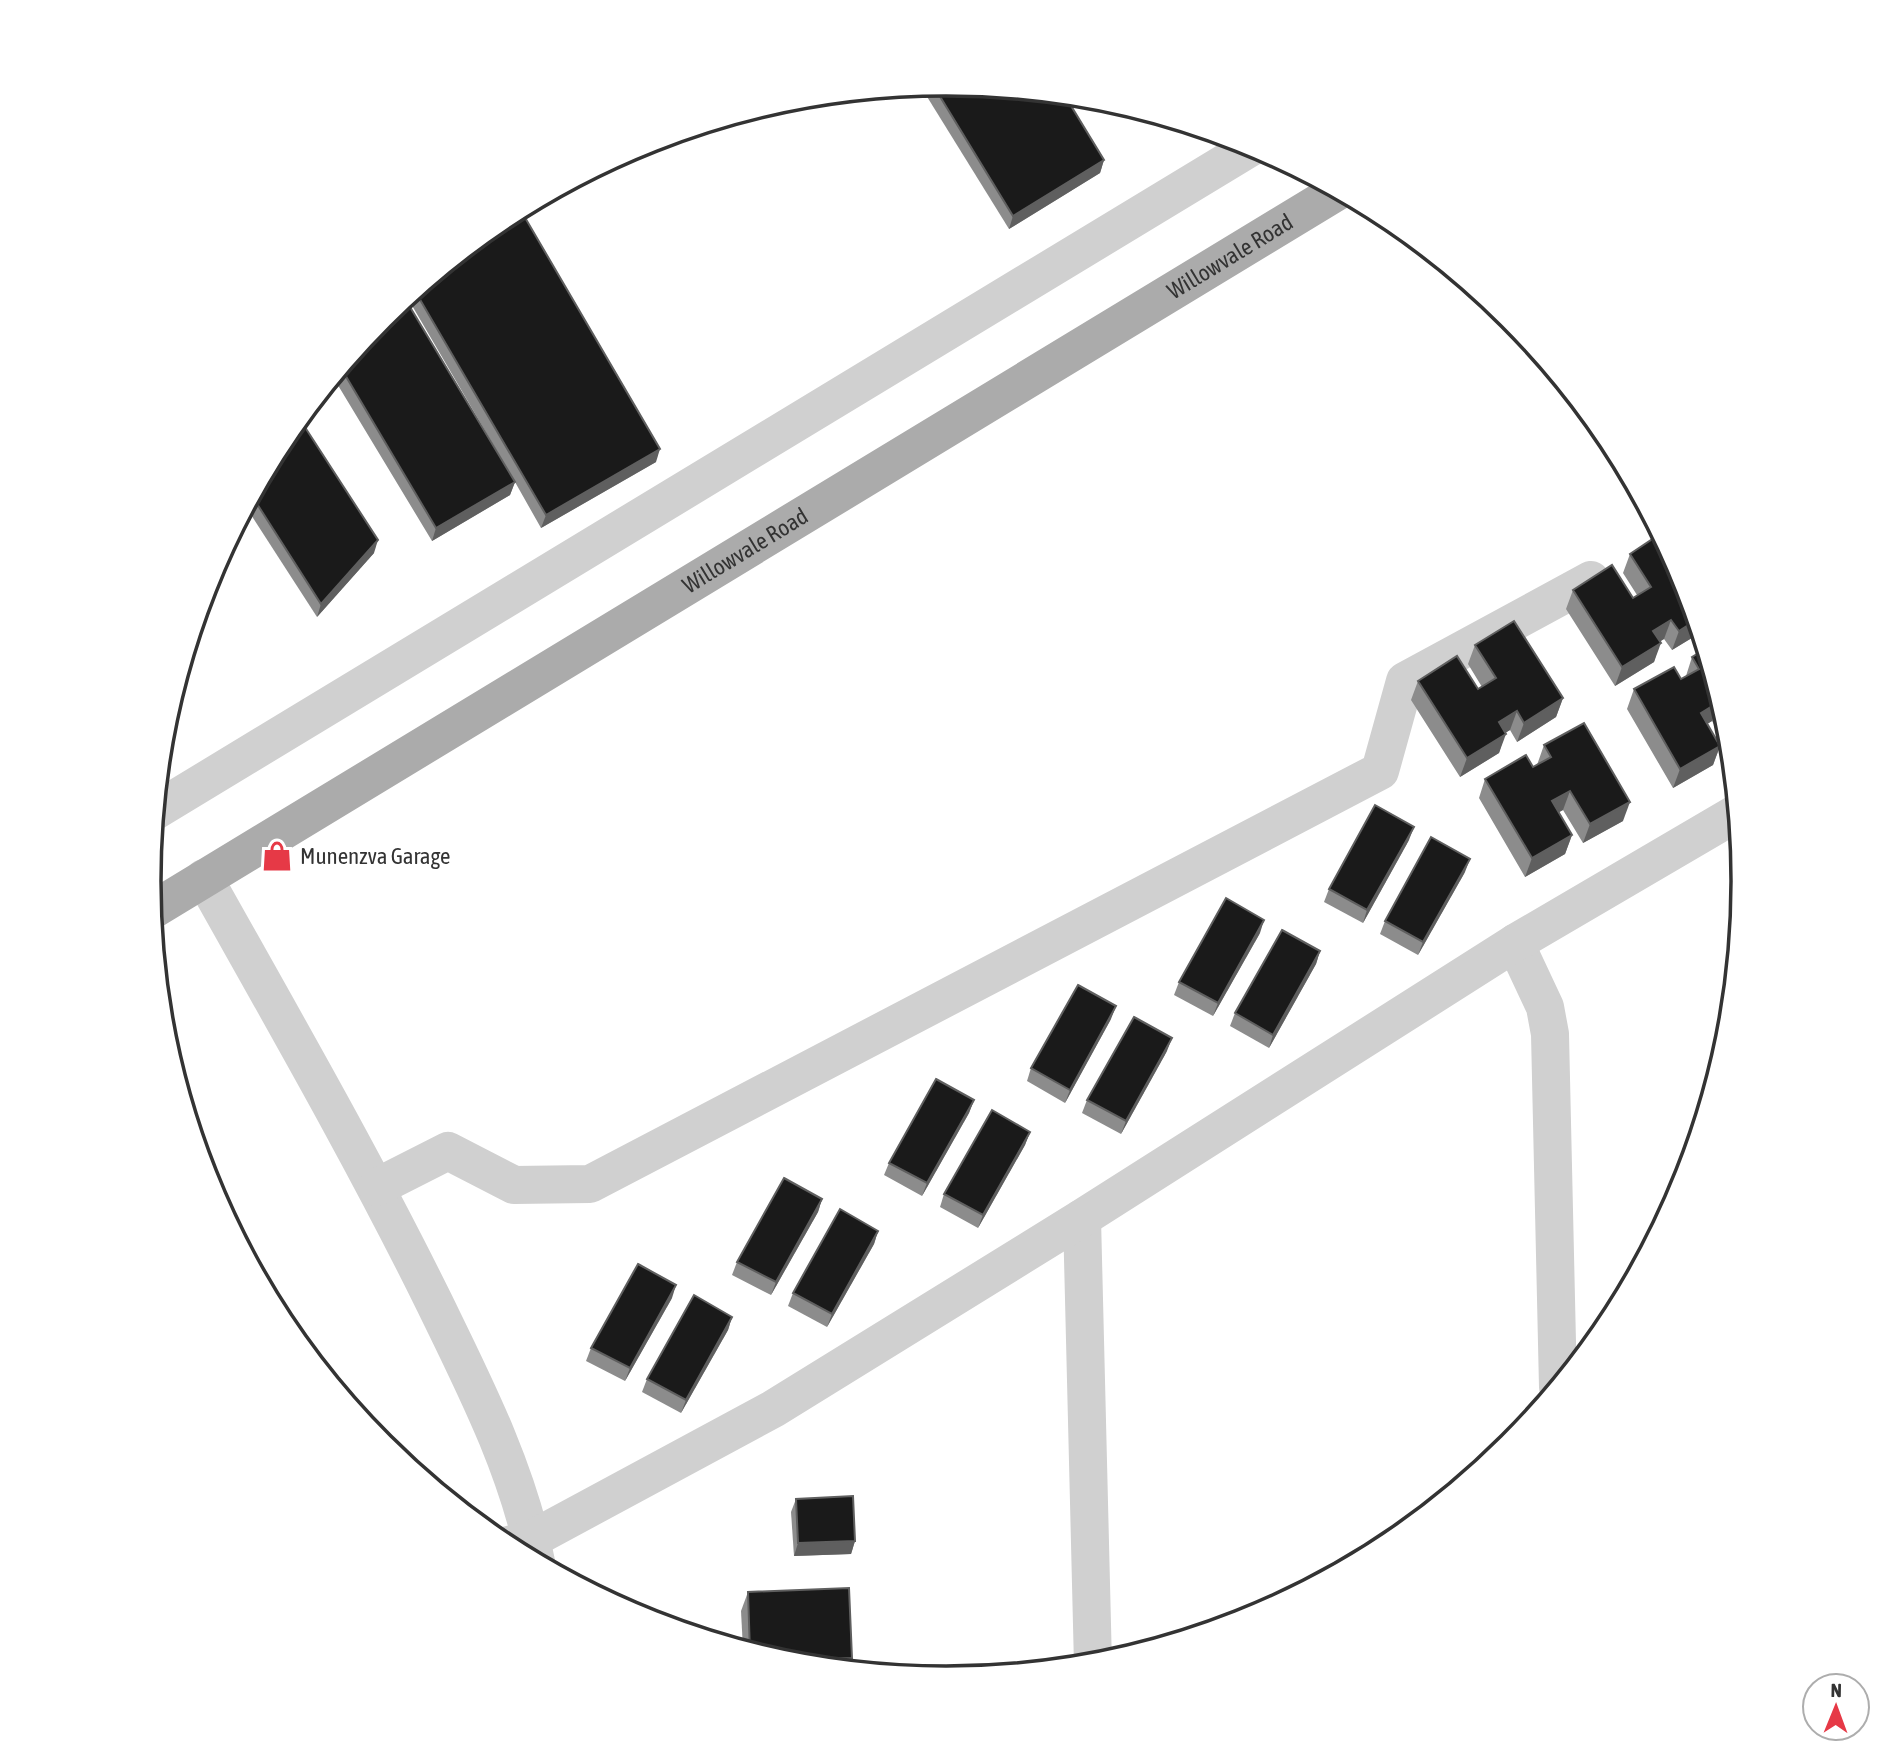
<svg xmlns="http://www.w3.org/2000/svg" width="1892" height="1763" font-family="'Asap Condensed',sans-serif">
<rect width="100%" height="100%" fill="#fff"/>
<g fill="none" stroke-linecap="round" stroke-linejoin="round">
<g stroke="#d0d0d0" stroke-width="38">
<polyline points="155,811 1253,146"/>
<path d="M204 878C283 1019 363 1158 434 1302 475 1386 518 1470 536 1562"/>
<polyline points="1515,943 1545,1007 1550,1034 1558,1387"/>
<polyline points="377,1187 448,1151 514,1185 590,1184 1380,771 1405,681 1591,580"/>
<polyline points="1082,1218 1093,1665"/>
<polyline points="505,1546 532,1539 773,1409 1082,1218 1515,943 1737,813"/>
</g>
<path stroke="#ababab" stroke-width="38" id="s1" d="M151 911 1338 191"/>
</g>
<g fill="#8c8c8c">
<polygon points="946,84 1104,160 1100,173 1009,229 921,87"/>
<polygon points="503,218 656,462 541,528 515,482 510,495 432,541 333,377 372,330 501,458 407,297"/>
<polygon points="283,438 374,553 317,617 246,507"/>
<polygon points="1630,554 1700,633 1672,650 1664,639 1660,641 1654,662 1615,686 1566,609 1573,590 1633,598 1637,595 1623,573"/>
<polygon points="1475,645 1563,698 1556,717 1517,742 1510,730 1505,733 1499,753 1460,777 1411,700 1418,681 1478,689 1482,687 1468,664"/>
<polygon points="1705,649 1728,726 1731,754 1712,721 1707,724 1720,746 1713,765 1673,788 1627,709 1634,689 1681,679 1686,676 1692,657"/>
<polygon points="1544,745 1623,821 1583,843 1563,810 1559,812 1572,835 1565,854 1525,877 1479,798 1485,779 1533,767 1537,765"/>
<polygon points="1409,840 1363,923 1324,902 1329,889"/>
<polygon points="1465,872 1418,955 1380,934 1385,921"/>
<polygon points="1260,933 1213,1016 1174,995 1179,982"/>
<polygon points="1320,951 1316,964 1269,1048 1230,1026 1235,1013"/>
<polygon points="1111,1019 1065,1103 1027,1081 1031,1068"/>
<polygon points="1167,1051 1121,1134 1082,1113 1087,1100"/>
<polygon points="974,1100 969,1113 922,1196 884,1175 889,1163"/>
<polygon points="1030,1132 1025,1145 978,1228 940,1207 944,1194"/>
<polygon points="822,1199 818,1212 771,1295 732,1275 737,1262"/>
<polygon points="878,1231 874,1244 827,1327 788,1306 793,1293"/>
<polygon points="672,1298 625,1381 586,1361 591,1348"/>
<polygon points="732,1317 728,1330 681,1413 642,1392 647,1379"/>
<polygon points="796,1499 855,1541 851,1554 794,1556 791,1512"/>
<polygon points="748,1592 852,1658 848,1669 790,1664 743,1649 741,1611"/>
</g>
<g fill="#5f5f5f">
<polygon points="1104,160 1100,173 1009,229 1013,216"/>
<polygon points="660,449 656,462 541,528 546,515"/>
<polygon points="515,482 510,495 432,541 436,528"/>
<polygon points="378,540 374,553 317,617 321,604"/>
<polygon points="1671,620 1664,639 1647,650 1653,631"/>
<polygon points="1696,620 1700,633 1672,650 1679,631"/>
<polygon points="1661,643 1654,662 1615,686 1622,667"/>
<polygon points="1563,698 1556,717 1517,742 1524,723"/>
<polygon points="1719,702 1712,721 1694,732 1701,713"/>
<polygon points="1517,711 1510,730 1492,741 1499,722"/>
<polygon points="1506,734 1499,753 1460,777 1467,758"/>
<polygon points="1720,746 1713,765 1673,788 1680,769"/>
<polygon points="1570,791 1563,810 1545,820 1552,801"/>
<polygon points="1630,802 1623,821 1583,843 1590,824"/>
<polygon points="1414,827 1409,840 1363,923 1367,910"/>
<polygon points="1572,835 1565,854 1525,877 1532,858"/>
<polygon points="1470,859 1465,872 1418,955 1423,942"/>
<polygon points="1264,920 1260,933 1213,1016 1218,1003"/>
<polygon points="1320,951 1316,964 1269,1048 1273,1035"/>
<polygon points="1116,1006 1111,1019 1065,1103 1070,1090"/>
<polygon points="1172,1038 1167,1051 1121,1134 1126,1121"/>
<polygon points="974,1100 969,1113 922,1196 927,1183"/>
<polygon points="1030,1132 1025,1145 978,1228 983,1215"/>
<polygon points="822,1199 818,1212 771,1295 776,1282"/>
<polygon points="878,1231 874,1244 827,1327 832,1314"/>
<polygon points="676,1285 672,1298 625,1381 630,1368"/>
<polygon points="732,1317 728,1330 681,1413 686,1400"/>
<polygon points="855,1541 851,1554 794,1556 798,1543"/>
<polygon points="852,1658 848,1669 790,1664 779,1660"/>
</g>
<g fill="#1a1a1a" stroke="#5f5f5f" stroke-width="2">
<polygon points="946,84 1065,96 1104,160 1013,216 933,85"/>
<polygon points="520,209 660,449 546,515 415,291 503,218"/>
<polygon points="410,307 515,482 436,528 341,368 372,330"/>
<polygon points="299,418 378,540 321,604 252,496 283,438"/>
<polygon points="1660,534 1683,577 1696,620 1679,631 1671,620 1653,631 1661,643 1622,667 1573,590 1612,565 1633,598 1651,587 1630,554"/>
<polygon points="1514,621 1563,698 1524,723 1517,711 1499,722 1506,734 1467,758 1418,681 1457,656 1478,689 1496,678 1475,645"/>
<polygon points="1705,649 1723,710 1719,702 1701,713 1720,746 1680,769 1634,689 1674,667 1681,679 1699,669 1692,657"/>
<polygon points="1584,723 1630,802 1590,824 1570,791 1552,801 1572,835 1532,858 1485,779 1526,755 1533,767 1551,757 1544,745"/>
<polygon points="1375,805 1414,827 1367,910 1329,889"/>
<polygon points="1431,837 1470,859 1423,942 1385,921"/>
<polygon points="1226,898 1264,920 1218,1003 1179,982"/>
<polygon points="1282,930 1320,951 1273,1035 1235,1013"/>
<polygon points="1078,985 1116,1006 1070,1090 1031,1068"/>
<polygon points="1134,1017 1172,1038 1126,1121 1087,1100"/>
<polygon points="936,1079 974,1100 927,1183 889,1163"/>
<polygon points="992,1110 1030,1132 983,1215 944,1194"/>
<polygon points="784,1178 822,1199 776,1282 737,1262"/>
<polygon points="840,1209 878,1231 832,1314 793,1293"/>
<polygon points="638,1264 676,1285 630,1368 591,1348"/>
<polygon points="694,1295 732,1317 686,1400 647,1379"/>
<polygon points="853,1496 855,1541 798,1543 796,1499"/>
<polygon points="849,1588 852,1658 779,1660 750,1652 748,1592"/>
</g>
<defs>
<g id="shop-bare" transform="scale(2.415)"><path d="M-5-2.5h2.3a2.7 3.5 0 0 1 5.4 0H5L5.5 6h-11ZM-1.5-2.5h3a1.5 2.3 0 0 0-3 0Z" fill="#e63946" stroke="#fff" stroke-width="2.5" paint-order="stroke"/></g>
</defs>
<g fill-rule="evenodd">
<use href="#shop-bare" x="277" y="856"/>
</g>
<g text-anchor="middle" stroke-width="7" stroke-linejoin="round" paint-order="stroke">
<g font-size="23" fill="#333" stroke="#fff">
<text dy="8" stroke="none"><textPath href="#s1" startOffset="1262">Willowvale Road</textPath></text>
<text dy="8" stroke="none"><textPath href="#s1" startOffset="695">Willowvale Road</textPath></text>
</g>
<g font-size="23" fill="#333" stroke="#fff" text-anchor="start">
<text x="300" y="864">Munenzva Garage</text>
</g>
</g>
<path d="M0 0H1892V1763H0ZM161 881a785 785 0 1 1 1570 0a785 785 0 1 1-1570 0Z" fill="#fff" fill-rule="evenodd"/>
<path fill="none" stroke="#333" stroke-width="3.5" d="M161 881a785 785 0 1 1 1570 0a785 785 0 1 1-1570 0Z"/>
<g transform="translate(1836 1707) rotate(1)"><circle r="33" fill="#ffffff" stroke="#adadad" stroke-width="2"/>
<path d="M0-5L12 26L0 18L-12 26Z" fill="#e63946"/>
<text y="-10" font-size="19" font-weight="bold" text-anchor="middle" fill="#333333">N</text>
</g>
</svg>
